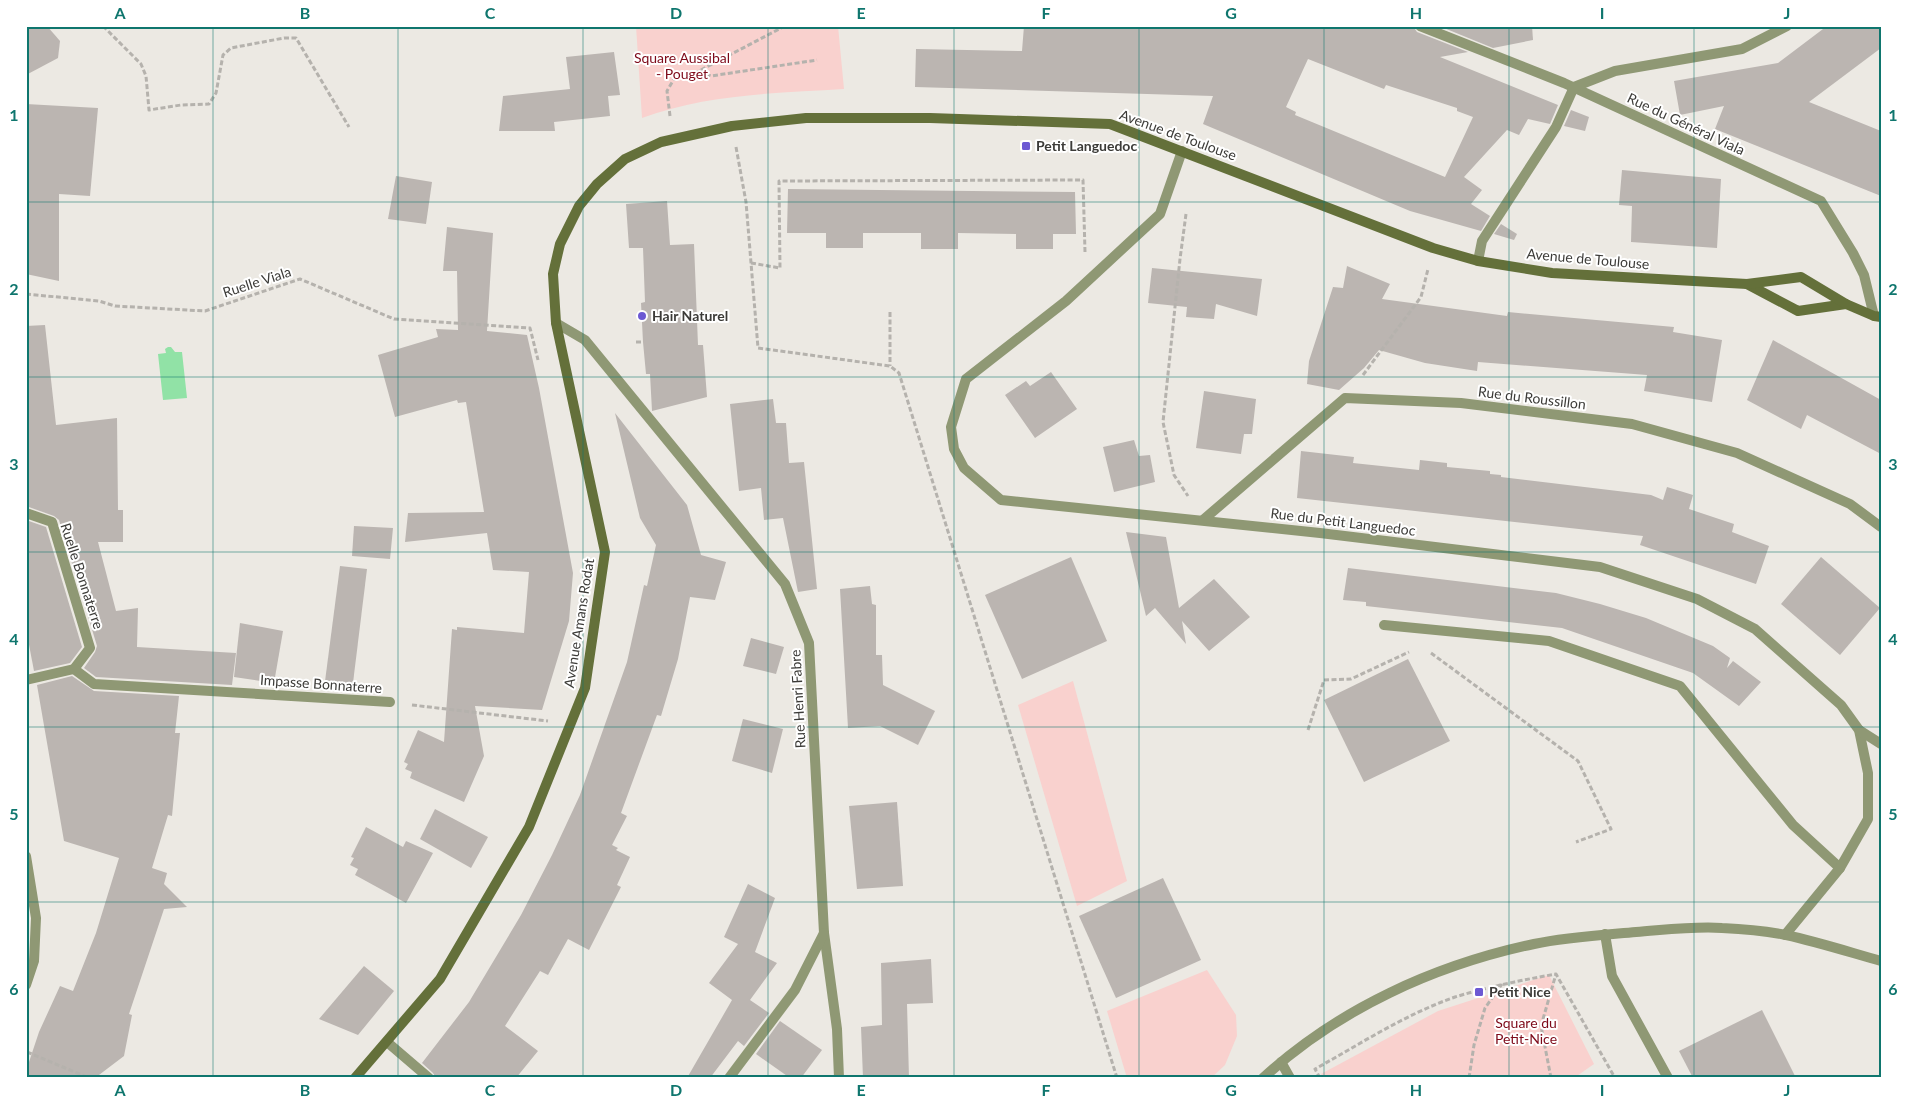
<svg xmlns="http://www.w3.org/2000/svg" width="1907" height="1104" font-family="Lato,sans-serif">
<rect width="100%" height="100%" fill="#ece9e3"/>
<g fill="#f9d1ce">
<path d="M636 26H838L844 89C777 93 706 94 642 118Z"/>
<polygon points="1073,681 1127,881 1077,906 1018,705"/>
<polygon points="1207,970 1236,1015 1237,1036 1225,1065 1211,1078 1127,1078 1107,1011"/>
<polygon points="1549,975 1594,1064 1574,1078 1323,1078 1321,1074 1438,1011"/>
</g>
<polygon fill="#91e2a6" points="168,347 171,347 175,352 182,352 187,398 163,400 158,354 166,353 165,349"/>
<g fill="#bbb5b1" fill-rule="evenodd">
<polygon points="26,26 47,26 60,41 58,58 26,75"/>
<path d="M1024 26H1413L1417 32 1468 52 1440 57 1558 105 1550 124 1528 119 1519 135 1507 130 1464 177 1482 190 1471 204 1490 216 1481 231 1410 211 1203 124 1213 96 915 87 916 49 1022 51ZM1308 59 1384 89 1386 85 1457 108V111L1473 117 1445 177 1295 115 1296 112 1286 107Z"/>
<polygon points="1439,26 1532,26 1533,40 1493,48"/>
<polygon points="1827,26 1881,26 1881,48 1809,102 1881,131 1881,196 1715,129 1724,106 1680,115 1674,81 1778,63"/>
<polygon points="614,52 620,95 608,96 610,116 554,122 555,131 499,131 503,96 570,89 566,57"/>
<polygon points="26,104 98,108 90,196 59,194 59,281 26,274"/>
<polygon points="1571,110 1589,117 1585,131 1564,126"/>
<polygon points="1622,170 1721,179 1717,248 1631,242 1632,206 1619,205"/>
<polygon points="396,176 432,182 426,224 388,219"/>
<polygon points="788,189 1075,192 1076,234 1053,234 1053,249 1016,249 1016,234 958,233 958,249 921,249 921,233 863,233 863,248 826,248 826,233 787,233"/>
<polygon points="667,201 670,245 694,244 698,345 703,345 707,397 652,411 650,374 646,374 643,342 641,303 645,302 643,248 629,248 626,204"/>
<polygon points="1501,224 1517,234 1514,240 1494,234"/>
<polygon points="447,227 493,233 487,331 527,335 539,388 573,573 569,621 542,710 475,706 484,756 464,802 410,778 412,772 405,769 408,764 404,762 418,730 444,742 452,629 457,630 457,627 524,633 529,572 493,570 487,533 405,542 408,513 484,512 466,402 458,403 457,400 395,417 378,355 438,337 436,329 458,330 457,271 443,271"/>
<polygon points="1347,266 1390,284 1382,299 1507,316 1508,312 1674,327 1673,332 1722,340 1712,402 1644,391 1647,375 1478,362 1477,371 1425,363 1379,350 1364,368 1339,390 1307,384 1309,361 1333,287 1343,288"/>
<polygon points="1152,268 1262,279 1257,316 1216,304 1214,319 1186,317 1187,307 1148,303"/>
<polygon points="45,325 56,425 117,418 118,510 123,510 123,542 98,542 116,611 138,608 137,647 236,653 232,685 96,677 84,668 95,652 97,646 59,520 54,516 26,506 26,326"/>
<polygon points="1773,340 1881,400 1881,454 1807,415 1801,429 1747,400"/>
<polygon points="1051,372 1077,409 1035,438 1005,395 1026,381 1030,386"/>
<polygon points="1204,391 1256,399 1252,434 1244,434 1241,454 1196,448"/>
<polygon points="773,399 776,423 786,423 789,463 804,462 817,589 798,592 783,518 764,520 761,488 739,491 730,404"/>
<polygon points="615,413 687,505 701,555 726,562 715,600 690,597 678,659 661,716 657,715 621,813 627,816 612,845 618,848 616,850 630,857 617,885 621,887 589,950 568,939 548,975 540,971 505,1026 538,1051 516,1078 436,1078 433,1073 422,1063 469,1002 521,915 552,855 580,795 627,662 644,585 647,586 656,545 640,518"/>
<polygon points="1134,440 1139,456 1150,455 1155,482 1114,492 1103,447"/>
<polygon points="1301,451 1354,457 1353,463 1419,470 1420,460 1447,463 1447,467 1490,471 1490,474 1501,475 1501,477 1651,495 1663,500 1667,487 1693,495 1689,509 1734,524 1732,532 1769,546 1756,584 1640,545 1643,536 1297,498"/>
<polygon points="26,520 46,527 82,647 70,663 34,671 26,629"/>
<polygon points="354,526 393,528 390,559 352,556"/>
<polygon points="1126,532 1166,537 1179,608 1214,579 1250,617 1209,651 1182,621 1186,644 1155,608 1146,616"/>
<polygon points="1071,557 1107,641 1022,679 985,595"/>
<polygon points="1821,557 1880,608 1840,655 1781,604"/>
<polygon points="340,566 367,569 352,691 324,689"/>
<polygon points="1348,568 1556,593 1600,604 1646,618 1713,646 1730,658 1727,668 1733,661 1761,682 1739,706 1693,673 1562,628 1366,606 1366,602 1343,600"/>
<polygon points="870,586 872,604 876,605 876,655 882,655 883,685 935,711 918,745 880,726 848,728 840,589"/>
<polygon points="240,623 283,631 274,683 234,677"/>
<polygon points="751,638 784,647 776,674 743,666"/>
<polygon points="1408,659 1450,741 1364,782 1324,700"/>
<polygon points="72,676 94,691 179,696 175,733 180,733 172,816 168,815 152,868 167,873 164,884 187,907 164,909 129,1014 132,1015 124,1056 95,1078 26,1078 26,1071 39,1032 60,986 73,991 96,933 119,858 64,841 37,685"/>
<polygon points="743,719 783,729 772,773 732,761"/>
<polygon points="897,802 903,886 857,889 849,806"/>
<polygon points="435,809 488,837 471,868 420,839"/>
<polygon points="366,827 403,847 406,841 433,853 406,903 355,875 358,869 350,865 354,858 351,857"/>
<polygon points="1163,878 1201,960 1116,998 1079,916"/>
<polygon points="748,884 775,898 755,952 777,963 750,1000 769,1013 744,1046 738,1041 710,1078 687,1078 732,1000 709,983 738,944 724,937"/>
<polygon points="931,959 933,1003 907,1004 909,1078 863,1078 861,1027 882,1025 881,963"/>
<polygon points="364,966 394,991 358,1035 319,1019"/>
<polygon points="1762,1010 1796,1078 1693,1078 1679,1051"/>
<polygon points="780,1021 822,1050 801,1078 790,1078 756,1054"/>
</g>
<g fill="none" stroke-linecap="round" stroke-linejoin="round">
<g stroke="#b5b2ad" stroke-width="3" stroke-dasharray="5 2.5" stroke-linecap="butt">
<polyline points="103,26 141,64 146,76 149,110 181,105 209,104 216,93 223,55 231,48 284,38 296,38 349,127"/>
<polyline points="699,71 711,76 817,60"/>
<polyline points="670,116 667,91 674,79 699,71 785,26"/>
<polyline points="736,147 746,202 758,348 890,366 899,373 1117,1078"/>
<polyline points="1186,214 1180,259 1163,422 1174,475 1188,496"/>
<polyline points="751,263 780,268 779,181 1083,180 1085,252"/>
<polyline points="26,294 99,301 115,306 205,311 300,279 394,319 530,328 538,360"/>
<polyline points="890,312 890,366"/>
<polyline points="636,342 643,342"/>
<polyline points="1363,375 1421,297 1428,269"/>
<polyline points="1431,653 1578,761 1611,829 1576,842"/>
<polyline points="412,705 548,721"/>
<polyline points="1308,730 1324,680 1351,679 1409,652"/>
<polyline points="27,1052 89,1078"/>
<path d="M1320 1078 1315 1069C1360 1044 1406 1014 1455 997 1488 987 1522 980 1556 974L1615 1078"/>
<polyline points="1469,1078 1474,1045 1485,1008 1502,984"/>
<polyline points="1551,1078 1541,1026 1556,974"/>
</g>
<g stroke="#8f9874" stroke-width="10">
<polyline points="26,513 52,522 90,648 74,669 26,680"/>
<polyline points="1384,625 1549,641 1680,686 1793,825 1840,868"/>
<polyline points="74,669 94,684 390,702"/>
<polyline points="387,1042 429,1078"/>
</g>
<g stroke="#8f9874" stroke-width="10">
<polyline points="1420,26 1564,83 1821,201 1853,253 1864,275 1874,316"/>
<polyline points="1182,151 1160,214 1066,301 966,379 951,427 954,449 964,468 1001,500 1320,533 1600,567 1697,599 1755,629 1841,705 1859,730 1868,773 1868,819 1840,868 1785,935"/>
<polyline points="1478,261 1482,241 1556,127 1574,87 1615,71 1742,49 1787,26"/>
<polyline points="556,323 585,340 785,584 809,643 824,933 837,1029 839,1078"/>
<polyline points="1203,520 1345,398 1461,403 1632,424 1737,453 1850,504 1881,527"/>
<polyline points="1859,730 1881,744"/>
<polyline points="26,856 36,918 34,961 26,985"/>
<polyline points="1605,934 1612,976 1668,1078"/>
<polyline points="1281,1062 1290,1078"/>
<polyline points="729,1078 795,990 824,933"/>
<path d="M1263 1078C1338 1009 1435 965 1534 944 1567 937 1602 935 1636 932 1664 930 1694 926 1722 928 1743 929 1766 931 1786 935 1818 942 1849 952 1881 961"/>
</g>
<g stroke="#64703a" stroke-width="10">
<polyline points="1747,284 1798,311 1846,304"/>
<polyline points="355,1078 440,979 529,827 585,688 605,552 556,323 553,274 560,244 579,206 597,184 625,159 661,142 732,126 806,118 930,118 1110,124 1433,248 1478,261 1552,273 1747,284 1801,277 1846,304 1874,316 1881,317"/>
</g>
</g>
<path fill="none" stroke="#0f766e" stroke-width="1" stroke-opacity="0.55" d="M213 26V1078M398 26V1078M583 26V1078M768 26V1078M954 26V1078M1139 26V1078M1324 26V1078M1509 26V1078M1694 26V1078M26 202H1881M26 377H1881M26 552H1881M26 727H1881M26 902H1881"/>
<g fill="#6c59d3" stroke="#fff" stroke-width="2">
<rect x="1021" y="141" width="10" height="10" rx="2.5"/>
<circle cx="642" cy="316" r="5"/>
<rect x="1474" y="987" width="10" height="10" rx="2.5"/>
</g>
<g text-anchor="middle" stroke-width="4" stroke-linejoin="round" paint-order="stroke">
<g font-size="14" fill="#7d0919" stroke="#fff">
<text x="682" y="63">Square Aussibal<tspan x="682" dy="16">- Pouget</tspan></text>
<text x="1526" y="1028">Square du<tspan x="1526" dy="16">Petit-Nice</tspan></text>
</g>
<g font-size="14" fill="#3c3b38" stroke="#fff">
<text transform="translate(1686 124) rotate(25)" y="5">Rue du Général Viala</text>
<text transform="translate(1178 135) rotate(20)" y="5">Avenue de Toulouse</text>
<text transform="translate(1588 259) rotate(5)" y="5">Avenue de Toulouse</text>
<text transform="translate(257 282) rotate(-18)" y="5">Ruelle Viala</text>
<text transform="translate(1532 398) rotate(7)" y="5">Rue du Roussillon</text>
<text transform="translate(1343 522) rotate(7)" y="5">Rue du Petit Languedoc</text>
<text transform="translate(82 576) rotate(72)" y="5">Ruelle Bonnaterre</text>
<text transform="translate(579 623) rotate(-81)" y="5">Avenue Amans Rodat</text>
<text transform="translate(321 684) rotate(4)" y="5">Impasse Bonnaterre</text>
<text transform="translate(798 699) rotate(-93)" y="5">Rue Henri Fabre</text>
</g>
<g font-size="14" font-weight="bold" fill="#3c3b38" stroke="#fff" text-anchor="start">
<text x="1036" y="151">Petit Languedoc</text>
<text x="652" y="321">Hair Naturel</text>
<text x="1489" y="997">Petit Nice</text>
</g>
</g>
<rect width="1907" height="1104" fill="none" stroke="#ffffff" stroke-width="55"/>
<rect x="28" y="28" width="1852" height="1048" fill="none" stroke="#0f766e" stroke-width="2"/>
<g font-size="16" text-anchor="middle" font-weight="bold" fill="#0f766e">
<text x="120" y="19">A</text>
<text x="305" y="19">B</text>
<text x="490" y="19">C</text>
<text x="676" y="19">D</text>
<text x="861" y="19">E</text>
<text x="1046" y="19">F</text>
<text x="1231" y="19">G</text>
<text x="1416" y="19">H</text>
<text x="1602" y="19">I</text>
<text x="1787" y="19">J</text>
<text x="14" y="121">1</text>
<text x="1893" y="121">1</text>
<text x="14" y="295">2</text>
<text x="1893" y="295">2</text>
<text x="14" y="470">3</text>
<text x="1893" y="470">3</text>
<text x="14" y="645">4</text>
<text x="1893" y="645">4</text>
<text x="14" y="820">5</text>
<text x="1893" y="820">5</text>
<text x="14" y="995">6</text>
<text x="1893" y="995">6</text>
<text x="120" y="1096">A</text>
<text x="305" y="1096">B</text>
<text x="490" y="1096">C</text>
<text x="676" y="1096">D</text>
<text x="861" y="1096">E</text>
<text x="1046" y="1096">F</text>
<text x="1231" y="1096">G</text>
<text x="1416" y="1096">H</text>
<text x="1602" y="1096">I</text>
<text x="1787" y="1096">J</text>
</g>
</svg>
